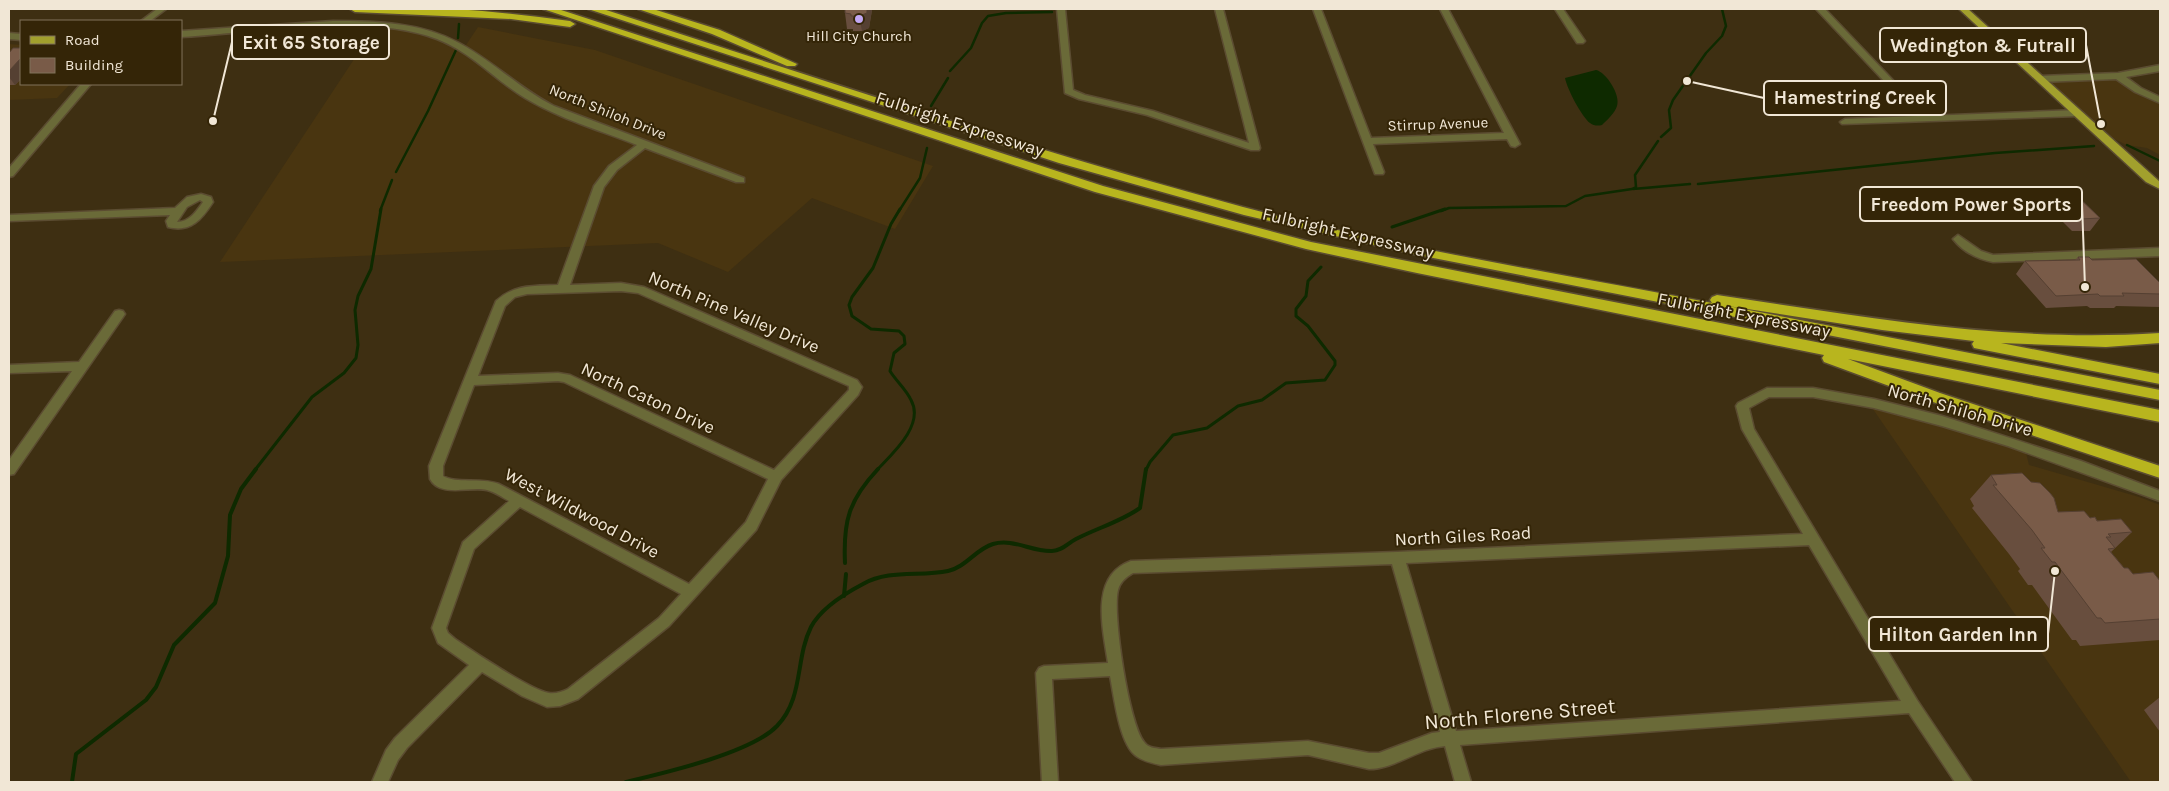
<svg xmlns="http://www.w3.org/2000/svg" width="2169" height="791" font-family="Karla,sans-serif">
<rect width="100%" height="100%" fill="#3e2f12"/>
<g fill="#493510">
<polygon points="376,26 407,29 464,48 478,27 595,50 933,166 895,229 812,198 728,272 658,243 220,262"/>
<polygon points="9,44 21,45 21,84 70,84 57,98 9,100"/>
<polygon points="2118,76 2160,100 2160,155 2147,148 2127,145 2099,132 2041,79"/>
<polygon points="1868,402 2024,445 2029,465 2139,497 2160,505 2160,782 2131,782"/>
</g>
<path fill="#0e2a00" d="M1596 70C1606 72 1621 95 1617 106 1615 113 1607 120 1602 125 1598 126 1594 126 1590 123 1582 117 1567 89 1565 78Z"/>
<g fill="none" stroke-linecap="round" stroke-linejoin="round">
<g stroke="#0e2a00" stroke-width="2.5">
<polyline points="458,38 459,24"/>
<polyline points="950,71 971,48 982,23 988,16 1006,13 1052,12"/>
<polyline points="931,106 948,78"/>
<polyline points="1661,137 1671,128 1669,110 1673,100 1706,53 1722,36 1726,26 1722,9"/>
<polyline points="2127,145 2160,161"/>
<polyline points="396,172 428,111 456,50"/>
<polyline points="1698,184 1995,153 2094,146"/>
<polyline points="1633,189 1690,184"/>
<polyline points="380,211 392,180"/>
<polyline points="899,211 920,178 927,148"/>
<polyline points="1441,211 1449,208 1566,206 1585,196 1632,189 1636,187 1635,175 1658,141"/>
</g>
<g stroke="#0e2a00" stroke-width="3">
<polyline points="1392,227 1445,209"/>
<polyline points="255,470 312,397 344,373 356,358 358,345 355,310 358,296 371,269 381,209"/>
<path d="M877 470C892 454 925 425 911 400 906 389 896 381 890 371L894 353 905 344 904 336 899 331 871 329 852 316 849 305 852 297 873 268 891 224 900 209"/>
<polyline points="1146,470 1150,462 1173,435 1207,428 1238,406 1262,400 1286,383 1325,380 1335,365 1335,361 1308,326 1296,316 1296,309 1306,296 1308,281 1321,267"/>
</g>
<g stroke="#0e2a00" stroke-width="4">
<path d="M845 563C843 521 849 500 878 469"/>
<polyline points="844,596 846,574"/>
<polyline points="72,782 76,754 146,700 156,687 174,645 215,603 228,556 230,515 241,489 256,469"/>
<path d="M626 782C664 773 751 753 777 726 804 698 795 659 811 627 821 608 844 594 863 584 889 569 920 577 948 571 966 567 976 549 993 544 1013 538 1032 552 1052 551 1062 551 1068 543 1076 539 1097 528 1120 522 1140 508L1146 469"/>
</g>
<g stroke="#5b4c31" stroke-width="3">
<g id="minor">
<polygon points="157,9 166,9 150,21 141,21"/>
<polygon points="1057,9 1065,9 1073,90 1085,95 1153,111 1249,143 1215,9 1223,9 1260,148 1259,150 1251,150 1147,115 1079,99 1065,93"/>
<polygon points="1313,9 1321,9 1371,138 1504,133 1440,9 1448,9 1520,144 1515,147 1511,146 1507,139 1373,144 1384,172 1383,174 1375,174"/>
<polygon points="1555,9 1563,9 1585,41 1583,43 1577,43"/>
<polygon points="1816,9 1825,9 1927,116 2078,110 2083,113 2078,116 1842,124 1840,122 1845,119 1917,116"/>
<path d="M333 21C375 21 421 22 459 43 493 61 520 89 554 106L744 178V182H736L645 148 617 170 604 187 570 285 621 283 644 287 857 380 862 387 858 395 781 480 756 530 669 626 578 699 560 706 547 707 522 696 482 672 407 748 398 760 388 782H372L386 750 395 738 469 665 438 643 432 628 463 542 509 501C502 497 495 492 487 490 471 486 440 498 430 479L429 466 496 301C515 284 534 286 558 285L594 186 609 166 637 145C599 130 560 119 525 98 495 80 471 52 437 39 367 12 256 33 181 37V31ZM621 291 638 293 849 386V390L774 470 570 375 558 373 478 376 505 306 515 297 527 294ZM558 381 564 382 768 479 746 522 689 584 499 484C481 477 456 484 443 476V466L474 385ZM520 507 681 594 659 618 568 689C562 692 555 694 549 693 532 691 471 650 455 639L448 633 446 628 474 549Z"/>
<polygon points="9,33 21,34 21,40 9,39"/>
<polygon points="2160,65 2160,71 2126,77 2141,88 2160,97 2160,103 2135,92 2116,79 2041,82 2036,79 2041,76 2118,73"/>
<polygon points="81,84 91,84 13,176 9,177 9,168"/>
<path d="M201 194 211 197 213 202C202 219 191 233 168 227L166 221 170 215 9 221V215L175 208 187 197ZM200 200 203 202C196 212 189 222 177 222L187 207Z"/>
<path d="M1958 235 1981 251 1993 255 2160 248V256L1993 262C1978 259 1963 252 1953 239Z"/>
<polygon points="119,310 123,311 125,314 123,317 14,474 9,475 9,460 72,371 9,373 9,365 79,362 115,311"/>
<path d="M1767 388H1813L1874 399 1942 416 2081 461 2160 491V501L2008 446 1942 426 1874 408 1813 397H1769L1749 408 1754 429 1917 700 1972 782H1955L1909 713 1460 745 1471 782H1455L1445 746C1418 748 1395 769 1369 769L1308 755 1161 765C1152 763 1142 761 1135 755 1119 742 1114 696 1110 676L1052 679 1058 782H1042L1036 673 1039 668 1044 666 1108 663C1103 629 1089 576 1131 561L1397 552 1803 534 1742 429 1736 406 1738 403ZM1809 545 1901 701 1456 731 1406 563ZM1392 564 1440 732 1432 733 1379 753H1369L1308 741 1161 749C1155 748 1148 748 1144 742 1129 724 1112 613 1118 590 1120 582 1126 577 1133 573Z"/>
</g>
</g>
<g stroke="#5b4c31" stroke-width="3">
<polygon id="major" points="1959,9 1968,9 2160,182 2160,189 2146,182"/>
</g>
<g stroke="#5b4c31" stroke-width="3">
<g id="highway">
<path d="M350 9C422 4 498 11 570 21L575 24 570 27 511 19 355 12Z"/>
<polygon points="543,9 558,9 1103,186 1311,242 2160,410 2160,422 1848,359 1940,393 2160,466 2160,478 1930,401 1824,362 1822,358 1824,355 1417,273 1306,249 1095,192"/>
<path d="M588 9H603C815 77 1027 149 1243 207 1397 248 1556 273 1712 303L1710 300 1712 297 1717 295C1867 317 2007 343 2160 333V343L2106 347 2001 343 2160 374V384L1979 349 1974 348 1972 344 1974 341 1882 330 1728 306 2160 390V400L1418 255 1244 215 1059 163Z"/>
<polygon points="638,9 653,9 720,30 797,64 795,66 787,66 712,34"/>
</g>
</g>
<use href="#minor" fill="#6a6a38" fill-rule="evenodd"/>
<use href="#major" fill="#a2a02d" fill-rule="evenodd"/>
<use href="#highway" fill="#b8b51e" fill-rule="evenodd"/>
</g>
<g fill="#684e3e">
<polygon points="872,10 869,28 862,31 853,31 853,29 847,29 845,13"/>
<polygon points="21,48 21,79 15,85 9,85 9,53"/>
<polygon points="2053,191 2100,218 2090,231 2072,231 2044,203"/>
<polygon points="2078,257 2092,260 2160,283 2160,307 2116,306 2114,308 2090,308 2087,306 2046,308 2016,274 2025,261 2075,260"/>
<polygon points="1991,475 2058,512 2090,518 2132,532 2111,552 2124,568 2133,574 2160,581 2160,640 2080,646 2076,640 2072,640 2032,585 2028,585 2018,571 2020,569 2009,554 1972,508 1974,506 1970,499"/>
<polygon points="2160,697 2160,732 2144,710"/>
</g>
<g fill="#554032">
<polygon points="867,9 871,9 872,10 869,28 862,31 859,16"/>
<polygon points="21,58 21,79 15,85 9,77 9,71"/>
</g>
<g fill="#795b48" stroke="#554032">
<polygon points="845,9 867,9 867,13 859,16 851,16 851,14 845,13"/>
<polygon points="13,48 21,48 21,58 9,71 9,53"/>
<polygon points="2071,190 2100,218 2081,219 2053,191"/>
<polygon points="2078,257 2089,257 2092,260 2136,259 2160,283 2160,294 2122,293 2124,296 2100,296 2098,294 2056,296 2025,261 2080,260"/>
<polygon points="2022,473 2031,482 2040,483 2050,493 2054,498 2058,512 2084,511 2090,518 2095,517 2097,521 2121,519 2132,532 2108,534 2111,537 2106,537 2115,548 2108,549 2124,568 2128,568 2133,574 2153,572 2160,581 2160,619 2105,623 2101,618 2097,618 2055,562 2052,562 2041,548 2045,548 2032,530 1993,485 1997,485 1991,475"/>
</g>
<circle fill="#c2a7f2" stroke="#342507" stroke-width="2" cx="859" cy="19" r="5"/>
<g text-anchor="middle" stroke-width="4" stroke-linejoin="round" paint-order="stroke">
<g font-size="15" fill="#f1e7d6" stroke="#342507">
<text x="859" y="41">Hill City Church</text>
</g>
<g font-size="15" fill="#f1e7d6" stroke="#342507">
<text transform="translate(608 112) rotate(22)" y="5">North Shiloh Drive</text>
<text transform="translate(1438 124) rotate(-2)" y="5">Stirrup Avenue</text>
</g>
<g font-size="18" fill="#f1e7d6" stroke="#342507">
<text transform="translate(960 124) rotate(18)" y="6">Fulbright Expressway</text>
<text transform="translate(1348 233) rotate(13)" y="6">Fulbright Expressway</text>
<text transform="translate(734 312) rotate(23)" y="6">North Pine Valley Drive</text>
<text transform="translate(1744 315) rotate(11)" y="6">Fulbright Expressway</text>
<text transform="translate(648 398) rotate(25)" y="6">North Caton Drive</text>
<text transform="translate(1960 410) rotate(16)" y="6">North Shiloh Drive</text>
<text transform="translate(582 513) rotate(28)" y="6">West Wildwood Drive</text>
<text transform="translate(1463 536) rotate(-3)" y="6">North Giles Road</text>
</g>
<g font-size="21" fill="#f1e7d6" stroke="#342507">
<text transform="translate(1520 714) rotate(-5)" y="7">North Florene Street</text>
</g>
</g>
<path fill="none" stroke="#f1e7d6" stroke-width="2" d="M213 121L232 42M2101 124L2086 45M1687 81L1764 98M2085 287L2082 204M2055 571L2048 634"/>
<g fill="#f1e7d6" stroke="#342507" stroke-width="2">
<circle cx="213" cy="121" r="5"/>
<circle cx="2101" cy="124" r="5"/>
<circle cx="1687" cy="81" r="5"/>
<circle cx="2085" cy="287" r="5"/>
<circle cx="2055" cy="571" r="5"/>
</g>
<g fill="#342507" stroke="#f1e7d6" stroke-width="2">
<rect x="232" y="25" width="157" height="34" rx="5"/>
<rect x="1880" y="28" width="206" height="34" rx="5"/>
<rect x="1764" y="81" width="182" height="34" rx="5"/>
<rect x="1860" y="187" width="222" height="34" rx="5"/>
<rect x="1869" y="617" width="179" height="34" rx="5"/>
</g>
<g font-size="19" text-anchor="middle" font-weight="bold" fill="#f1e7d6">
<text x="311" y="49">Exit 65 Storage</text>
<text x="1983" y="52">Wedington &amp; Futrall</text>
<text x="1855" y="104">Hamestring Creek</text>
<text x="1971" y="211">Freedom Power Sports</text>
<text x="1958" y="641">Hilton Garden Inn</text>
</g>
<rect width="2169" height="791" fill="none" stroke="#f1e7d6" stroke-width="20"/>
<rect x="20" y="20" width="162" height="65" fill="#342507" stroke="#80735a"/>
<rect x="30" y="36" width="25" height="8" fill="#a2a02d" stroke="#80735a"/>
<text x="65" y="45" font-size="15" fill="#f1e7d6">Road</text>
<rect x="30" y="58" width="25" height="15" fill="#795b48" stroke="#80735a"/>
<text x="65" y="70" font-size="15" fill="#f1e7d6">Building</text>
</svg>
